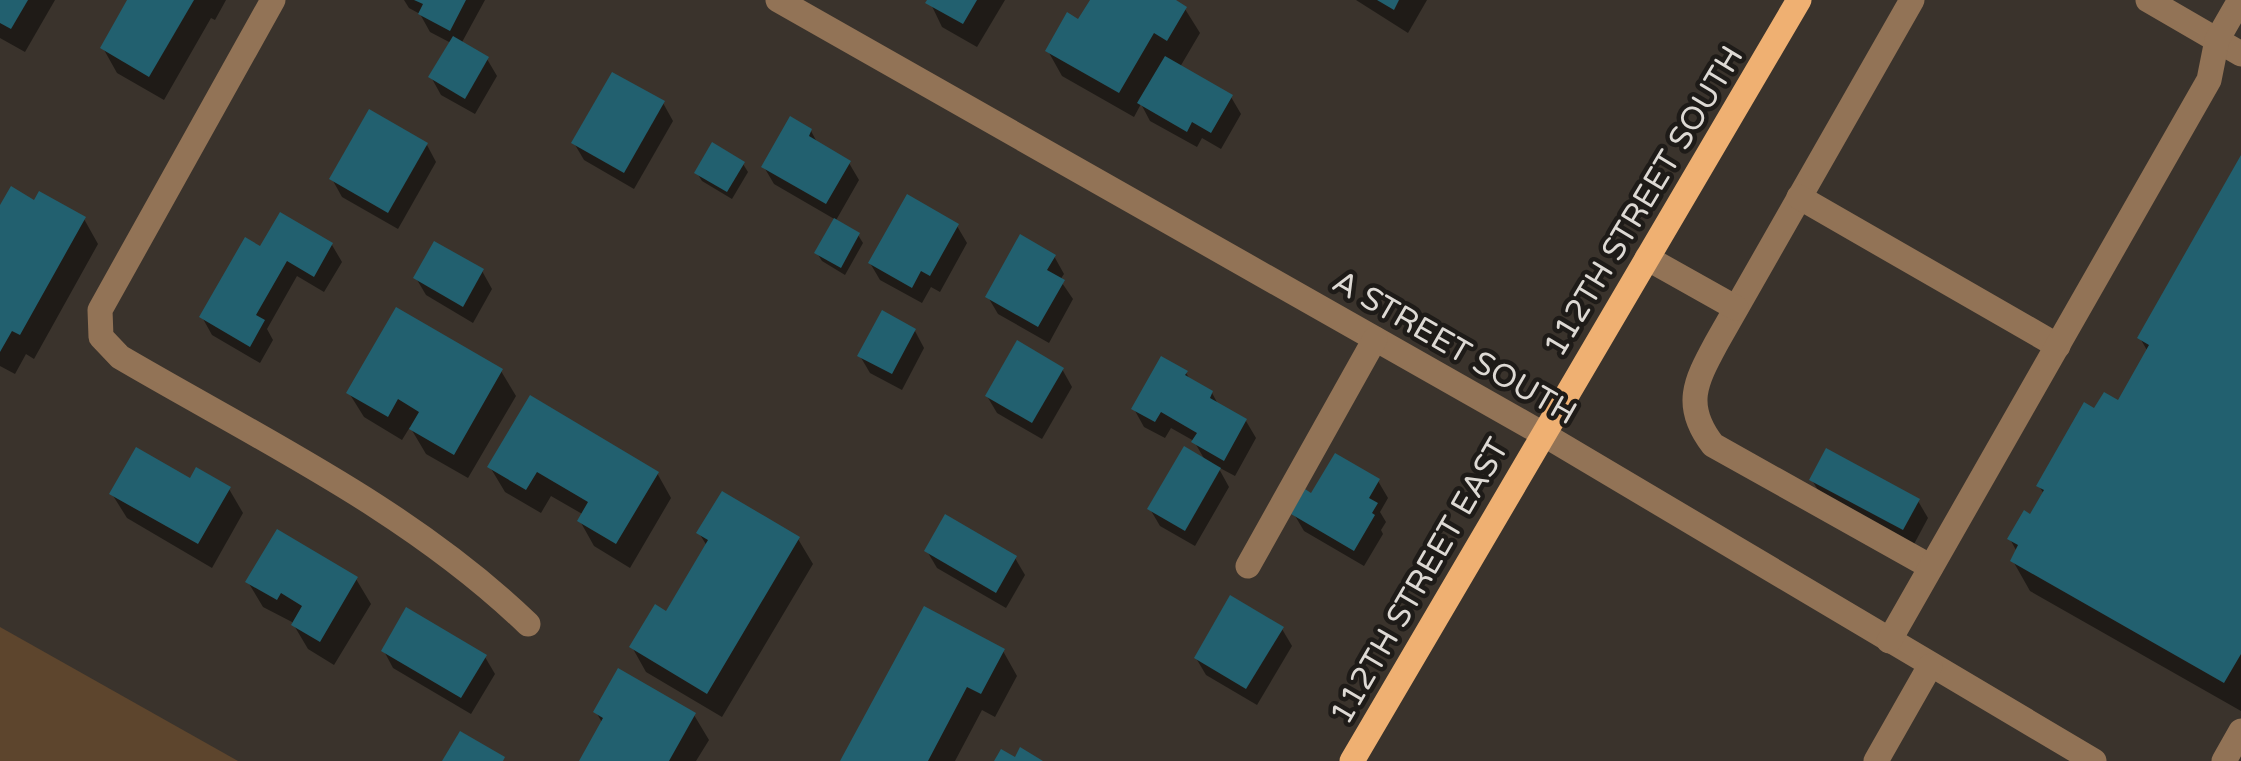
<svg xmlns="http://www.w3.org/2000/svg" width="2241" height="761" font-family="'Varela Round',sans-serif">
<rect width="100%" height="100%" fill="#3a332c"/>
<polygon fill="#5d452d" points="0,627 238,761 0,761"/>
<g fill="#0007">
<polygon points="0,0 55,0 25,52 0,38"/>
<polygon points="130,0 226,0 215,20 211,18 164,100 117,73 103,48"/>
<polygon points="404,0 485,0 461,44 487,59 497,76 475,114 441,95 431,77 451,43 430,32 420,14 409,8"/>
<polygon points="929,0 1005,0 977,47 942,27"/>
<polygon points="1091,0 1173,0 1185,9 1200,33 1180,67 1231,97 1241,114 1221,149 1202,138 1197,147 1150,121 1141,104 1134,117 1062,76 1048,51 1079,23"/>
<polygon points="1356,0 1427,0 1408,33"/>
<polygon points="663,103 673,121 634,189 584,160 574,143"/>
<polygon points="811,131 818,144 849,163 859,180 835,222 858,235 863,243 845,275 822,261 817,253 836,220 774,184 764,167"/>
<polygon points="427,145 436,162 398,229 342,197 332,179"/>
<polygon points="2241,160 2241,711 2030,591 2013,561 2017,552 2010,539 2031,517 2044,494 2039,486 2095,412 2118,403 2148,352 2140,338"/>
<polygon points="743,164 748,172 732,199 702,181 697,173"/>
<polygon points="35,203 84,219 98,244 34,359 26,354 15,374 0,366 0,210"/>
<polygon points="957,226 967,243 940,292 931,287 922,303 880,280 870,263"/>
<polygon points="332,245 342,262 324,292 297,276 267,329 273,340 260,363 212,335 202,317 261,250"/>
<polygon points="1054,256 1064,274 1060,280 1073,299 1049,343 998,314 988,297"/>
<polygon points="482,271 492,289 473,323 426,295 416,278"/>
<polygon points="915,331 924,348 902,390 870,373 860,356"/>
<polygon points="1062,369 1072,387 1042,439 997,413 987,396"/>
<polygon points="501,371 516,396 468,478 426,454 410,427 402,440 364,417 349,393"/>
<polygon points="1186,373 1191,381 1212,393 1219,406 1246,421 1256,438 1235,476 1218,467 1229,487 1195,546 1160,526 1150,509 1206,462 1194,441 1171,428 1165,438 1144,427 1134,409"/>
<polygon points="490,467 657,473 671,498 630,568 594,546 580,521 584,515 551,496 541,513 505,492"/>
<polygon points="1812,480 1918,501 1928,518 1913,546 1822,497"/>
<polygon points="191,481 229,489 243,513 212,568 127,518 112,494"/>
<polygon points="1378,481 1388,498 1380,512 1386,522 1381,530 1383,534 1364,566 1304,531 1294,514 1312,496"/>
<polygon points="699,533 798,539 813,564 722,717 646,672 632,647 667,614 707,546"/>
<polygon points="927,551 1015,558 1025,575 1006,608 937,568"/>
<polygon points="356,579 371,604 334,665 308,649 292,622 263,607 248,582"/>
<polygon points="1282,629 1292,646 1257,705 1206,675 1196,658"/>
<polygon points="384,651 485,657 495,674 471,714 393,668"/>
<polygon points="1003,651 1017,676 995,717 982,710 955,761 843,761"/>
<polygon points="596,712 694,715 709,740 696,761 582,761 603,724"/>
</g>
<g fill="#22606f">
<polygon points="0,0 28,0 11,29 0,23"/>
<polygon points="127,0 194,0 149,77 100,48"/>
<polygon points="414,0 466,0 450,31 418,14 423,4"/>
<polygon points="927,0 977,0 963,24 925,3"/>
<polygon points="1090,0 1176,0 1187,7 1167,41 1154,33 1119,93 1045,51 1067,12 1078,19"/>
<polygon points="1377,0 1399,0 1394,10"/>
<polygon points="453,36 489,57 465,99 428,77"/>
<polygon points="1165,56 1233,95 1211,133 1192,122 1187,132 1137,103"/>
<polygon points="612,72 665,101 624,173 571,143"/>
<polygon points="369,109 428,143 388,213 329,179"/>
<polygon points="790,116 812,129 809,136 851,161 826,204 761,167"/>
<polygon points="712,142 745,162 727,192 694,173"/>
<polygon points="2241,155 2241,654 2224,683 2010,561 2018,545 2007,539 2024,510 2030,514 2044,490 2036,486 2084,402 2094,408 2104,392 2118,400 2149,345 2137,338"/>
<polygon points="11,186 34,200 39,191 86,217 20,335 12,331 0,352 0,205"/>
<polygon points="907,194 959,224 930,276 921,271 912,288 868,263"/>
<polygon points="280,212 333,243 314,277 287,261 256,315 265,320 250,347 199,317 245,237 260,246"/>
<polygon points="834,218 860,233 841,268 814,253"/>
<polygon points="1020,234 1056,255 1047,270 1065,280 1038,327 985,297"/>
<polygon points="434,241 484,269 463,307 413,278"/>
<polygon points="396,307 503,369 454,455 409,429 419,412 398,399 388,417 346,393"/>
<polygon points="882,310 916,329 892,374 857,356"/>
<polygon points="1017,340 1064,368 1032,423 985,396"/>
<polygon points="1161,356 1188,371 1185,375 1213,391 1210,398 1247,419 1224,461 1191,442 1197,433 1161,412 1155,422 1131,409"/>
<polygon points="530,395 659,472 616,544 577,521 588,502 537,472 526,490 487,467"/>
<polygon points="1184,446 1221,468 1185,531 1147,509"/>
<polygon points="136,447 190,478 196,467 231,487 198,544 109,494"/>
<polygon points="1826,448 1920,499 1903,530 1809,480"/>
<polygon points="1335,453 1380,479 1369,498 1378,503 1372,513 1375,515 1354,551 1291,514 1305,489 1311,493"/>
<polygon points="722,491 800,537 707,694 629,647 655,604 666,611 708,540 696,533"/>
<polygon points="945,514 1017,556 996,593 924,551"/>
<polygon points="277,529 358,577 320,642 291,625 302,606 281,593 277,600 245,582"/>
<polygon points="1230,595 1284,627 1246,689 1194,658"/>
<polygon points="924,606 1005,649 981,694 967,687 928,761 840,761"/>
<polygon points="406,607 487,655 461,698 381,651"/>
<polygon points="618,668 696,713 669,761 579,761 603,718 593,712"/>
<polygon points="460,731 505,757 503,761 442,761"/>
<polygon points="1020,747 1043,761 994,761 1001,749 1015,757"/>
</g>
<g fill="none" stroke-linecap="round" stroke-linejoin="round">
<g stroke="#927356" stroke-width="25">
<path d="M273 0 100 310 101 337 120 357C260 439 411 511 528 624"/>
<polyline points="778,0 1543,434 2094,761"/>
<path d="M1912 0 1717 342C1696 381 1682 405 1713 445L1931 567"/>
<polyline points="2148,0 2241,54"/>
<polyline points="1799,197 2058,346"/>
<polyline points="1647,258 1736,308"/>
<polyline points="1248,566 1375,339"/>
<polyline points="1889,641 2209,80 2217,40 2240,0"/>
<polyline points="1876,761 1930,666"/>
<polyline points="2224,761 2241,731"/>
</g>
<polyline stroke="#efb072" stroke-width="25" points="1352,761 1799,0"/>
</g>
<g text-anchor="middle" stroke-width="9" stroke-linejoin="round" paint-order="stroke">
<g font-size="32" fill="#ddd9d4" stroke="#1e1b18">
<text transform="translate(1643 201) rotate(-59)" y="11">112TH STREET SOUTH</text>
<text transform="translate(1455 347) rotate(30)" y="11">A STREET SOUTH</text>
<text transform="translate(1419 581) rotate(-60)" y="11">112TH STREET EAST</text>
</g>
</g>
</svg>
